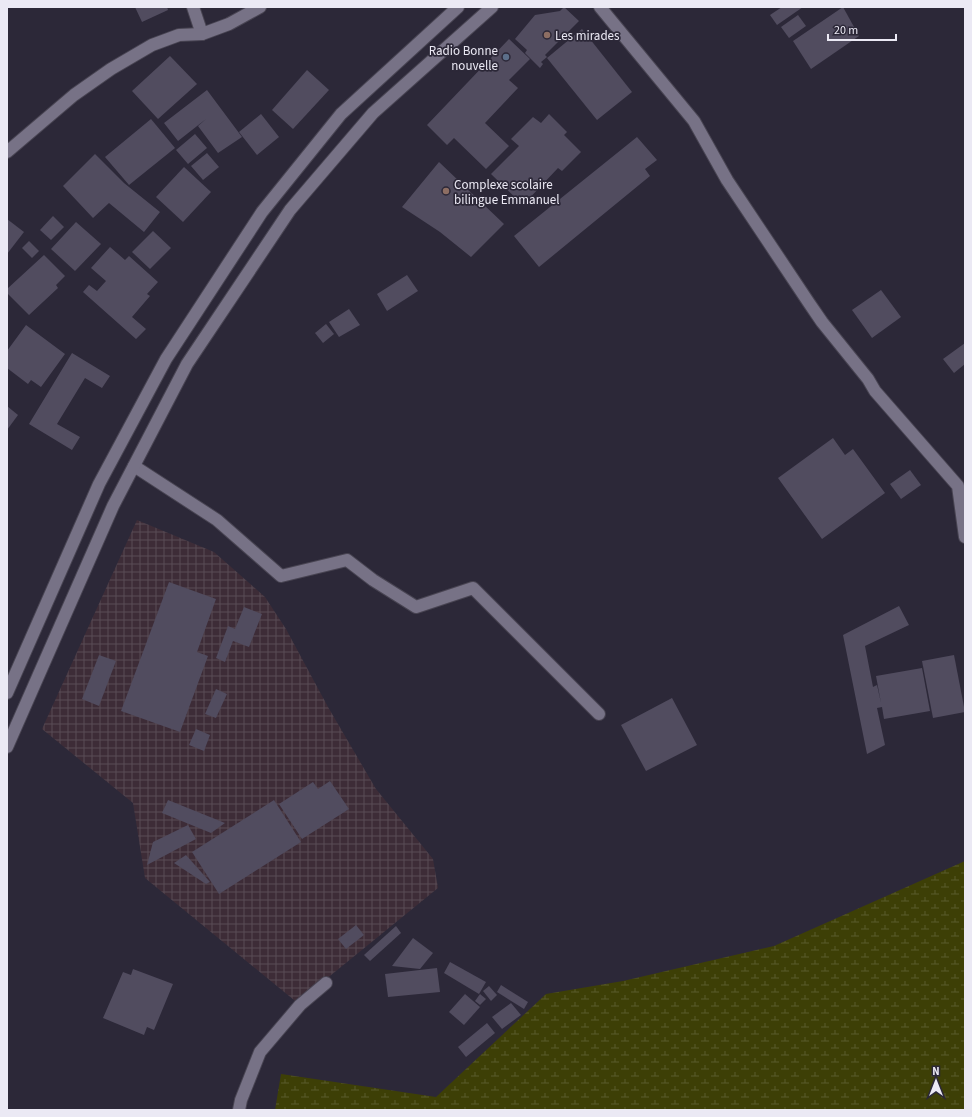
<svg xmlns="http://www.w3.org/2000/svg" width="972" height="1117" font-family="'Source Sans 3',sans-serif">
<defs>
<pattern id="industrial-grid" width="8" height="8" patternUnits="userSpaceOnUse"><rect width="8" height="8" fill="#3d2c37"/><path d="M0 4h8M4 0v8" fill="none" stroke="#594b55"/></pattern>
<pattern id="wetland-marsh" width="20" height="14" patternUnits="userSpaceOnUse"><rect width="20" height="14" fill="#3d3f06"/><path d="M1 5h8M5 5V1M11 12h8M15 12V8" fill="none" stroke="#595b2b"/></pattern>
</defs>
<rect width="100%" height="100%" fill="#2c2838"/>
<polygon fill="url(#industrial-grid)" points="137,520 214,552 265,597 286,629 328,707 376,789 433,859 438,888 325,980 300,1005 145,878 133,803 42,729"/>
<polygon fill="url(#wetland-marsh)" points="965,861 965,1110 275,1110 281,1074 436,1097 546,994 623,981 774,946"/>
<g fill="#514c5f">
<polygon points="135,7 167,7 168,10 142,22"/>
<polygon points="564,7 579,21 545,55 547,57 541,62 543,64 540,68 525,53 527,50 515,39 535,15 560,11"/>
<polygon points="782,7 803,7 777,25 770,15"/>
<polygon points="843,7 859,36 811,69 793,41"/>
<polygon points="798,15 806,26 789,38 781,27"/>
<polygon points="582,29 632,92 597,120 547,58"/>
<polygon points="509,39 530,59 509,80 518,88 485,123 509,146 486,169 454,138 447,145 427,125"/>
<polygon points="170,56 197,84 158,119 132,91"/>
<polygon points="307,70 329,90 293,129 272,110"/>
<polygon points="207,90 242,137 218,153 198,126 206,119 178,141 164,123"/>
<polygon points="261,114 279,137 257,155 239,132"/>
<polygon points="549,114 567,132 564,135 581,152 562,171 558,168 523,205 491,174 519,146 511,139 533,117 541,123"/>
<polygon points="151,119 175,148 129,185 105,157"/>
<polygon points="195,134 207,148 188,164 176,150"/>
<polygon points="637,137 657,160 645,169 650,176 539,267 514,236"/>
<polygon points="207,153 219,167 203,180 191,166"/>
<polygon points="95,154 124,183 160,212 144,232 109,203 93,218 63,186"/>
<polygon points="439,162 504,224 471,257 440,232 402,207"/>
<polygon points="184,167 211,192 183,222 156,197"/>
<polygon points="53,216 64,227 51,240 40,230"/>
<polygon points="7,219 24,232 7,254"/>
<polygon points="76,222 101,244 75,271 51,249"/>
<polygon points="153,231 171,248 150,269 132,252"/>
<polygon points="29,241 39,251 32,258 22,248"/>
<polygon points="110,247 125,260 129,256 158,282 147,294 150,296 132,317 146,329 136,339 83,292 89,285 97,291 106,281 91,268"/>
<polygon points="44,255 65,276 56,285 58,288 29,315 7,293 7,289"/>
<polygon points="407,275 418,291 387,311 377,294"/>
<polygon points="881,290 901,317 872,338 852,310"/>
<polygon points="349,309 360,325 339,337 329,322"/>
<polygon points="326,324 334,334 323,343 315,333"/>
<polygon points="26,325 65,354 41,387 31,380 28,384 7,368 7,351"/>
<polygon points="965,343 965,364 954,373 943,359"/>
<polygon points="72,353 110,376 102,388 85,378 57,424 80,437 72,450 29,424"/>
<polygon points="7,406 18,415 7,430"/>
<polygon points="833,438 845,455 853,449 885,493 822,539 778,478"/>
<polygon points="910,470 921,485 901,499 890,484"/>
<polygon points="169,582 216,599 197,652 208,656 180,732 121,711"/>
<polygon points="899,606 909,625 865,646 873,687 877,685 881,703 876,676 922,668 930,711 884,719 882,707 877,708 885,745 867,754 843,635"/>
<polygon points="244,607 262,614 249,647 233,641 225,662 216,658 228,626 235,629"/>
<polygon points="99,655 116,661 99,706 82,699"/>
<polygon points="954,655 965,712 933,718 922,661"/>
<polygon points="216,689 227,694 216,718 205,714"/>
<polygon points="672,698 697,745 646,771 621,725"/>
<polygon points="196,729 210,735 204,751 189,745"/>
<polygon points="330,781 349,809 302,839 279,804 313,782 318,789"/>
<polygon points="168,800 225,823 211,833 162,813"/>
<polygon points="274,800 301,842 219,894 192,852"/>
<polygon points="188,825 196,839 147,865 153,842"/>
<polygon points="186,855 210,882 206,884 174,863"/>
<polygon points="356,925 364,935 346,949 338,939"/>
<polygon points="396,926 401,933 370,961 364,955"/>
<polygon points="413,938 433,953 420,969 392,966"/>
<polygon points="450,962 486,982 479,994 444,973"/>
<polygon points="437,968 440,992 388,997 385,974"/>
<polygon points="133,969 173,984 154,1030 147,1027 144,1035 103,1018 123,972 131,975"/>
<polygon points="501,985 528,1002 524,1009 497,992"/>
<polygon points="489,986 497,995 491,1001 483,991"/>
<polygon points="465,994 480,1007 464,1025 449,1012"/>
<polygon points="480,994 486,999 480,1005 475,1001"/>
<polygon points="511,1003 521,1015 502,1029 492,1017"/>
<polygon points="487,1023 495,1033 466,1057 458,1047"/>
</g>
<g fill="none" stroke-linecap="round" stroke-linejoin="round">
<g stroke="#484452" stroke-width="14">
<g id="minor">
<polyline points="193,7 202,34"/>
<polyline points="600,7 694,121 727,180 809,303 822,322 868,379 875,391 958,486 965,537"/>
<polyline points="7,152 74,95 111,69 152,45 179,35 202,34 229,24 260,7"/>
<polyline points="134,466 217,520 281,576 347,560 373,580 416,607 473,588 599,714"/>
<polyline points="239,1110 241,1100 260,1052 300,1005 326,983"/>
</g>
</g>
<g stroke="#484452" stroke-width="14">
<g id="secondary">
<polyline points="7,693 99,484 166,359 262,212 341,114 458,7"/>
<polyline points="7,747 113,506 187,364 290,210 373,113 492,7"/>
</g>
</g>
<use href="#minor" stroke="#777286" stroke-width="12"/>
<use href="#secondary" stroke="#777286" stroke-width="12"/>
</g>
<g fill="#8d6e63" stroke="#2c2838" stroke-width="1.5">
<circle cx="547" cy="35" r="4"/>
<circle cx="446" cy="191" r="4"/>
</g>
<circle fill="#5c6f8a" stroke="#2c2838" stroke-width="1.5" cx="506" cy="57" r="4"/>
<g text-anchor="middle" stroke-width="3.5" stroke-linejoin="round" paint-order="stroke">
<g font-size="13" fill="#ebe9f4" stroke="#2c2838" text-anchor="start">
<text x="555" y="40">Les mirades</text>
<text x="498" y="55" text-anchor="end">Radio Bonne<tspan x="498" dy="15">nouvelle</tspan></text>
<text x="454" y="189">Complexe scolaire<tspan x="454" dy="15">bilingue Emmanuel</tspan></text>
</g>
</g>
<rect width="972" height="1117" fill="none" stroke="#ebe9f4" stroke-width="16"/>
<g transform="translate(936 1081)" stroke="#2c2838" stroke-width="3" paint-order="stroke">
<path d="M0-3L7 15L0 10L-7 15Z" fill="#ebe9f4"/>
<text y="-6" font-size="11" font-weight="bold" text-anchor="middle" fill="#ebe9f4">N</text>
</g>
<path d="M828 34v6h68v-6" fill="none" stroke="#ebe9f4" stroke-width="2"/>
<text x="834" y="34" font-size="12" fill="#ebe9f4" stroke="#2c2838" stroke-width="3" paint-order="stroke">20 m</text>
</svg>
